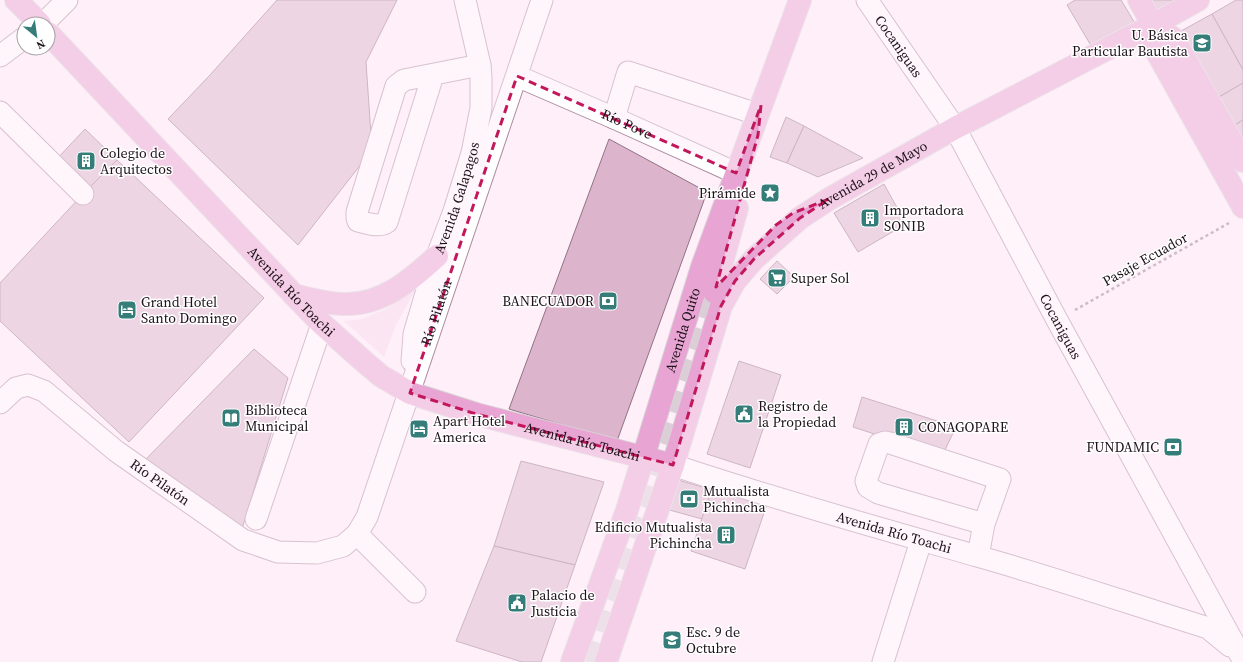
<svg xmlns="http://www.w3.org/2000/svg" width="1243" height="662" font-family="'Source Serif 4',serif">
<rect width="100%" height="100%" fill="#feeff8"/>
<polygon fill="#fbdaee" points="419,283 396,325 384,357 344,321 362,319 388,308"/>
<g fill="#dcb5cd" stroke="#917285">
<polygon points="277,0 397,0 366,62 372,150 298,245 168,119 210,75"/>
<polygon points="1075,0 1121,0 1136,25 1093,49 1067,5"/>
<polygon points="1148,0 1176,0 1154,12"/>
<polygon points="1236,0 1243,0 1243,70 1212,14"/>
<polygon points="1212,14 1243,70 1243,83 1219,97 1181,31"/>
<polygon points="1243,83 1243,120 1235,125 1219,97"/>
<polygon points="786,117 804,126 787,163 770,157"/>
<polygon points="1243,120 1243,138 1235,125"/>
<polygon points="804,126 863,158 818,177 787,163"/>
<polygon points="85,129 117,160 83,194 55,161"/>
<polygon points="609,139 707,192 617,441 509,409"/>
<polygon points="117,160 264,298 129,442 0,321 0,283 83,194"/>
<polygon points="884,184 906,224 858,252 834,213"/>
<polygon points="777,261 794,277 777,294 760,279"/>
<polygon points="254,349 288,378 241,532 146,459"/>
<polygon points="739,361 781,375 750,468 707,454"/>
<polygon points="862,397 956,427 942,456 853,427"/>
<polygon points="521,461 604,482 575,565 494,546"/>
<polygon points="675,479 712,490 702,519 666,509"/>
<polygon points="713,486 767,504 745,569 691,551"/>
<polygon points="494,546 575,565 541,662 522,662 456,641"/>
</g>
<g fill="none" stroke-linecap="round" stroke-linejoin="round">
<polyline stroke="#dcced7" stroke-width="22" stroke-dasharray="22 11" stroke-linecap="butt" points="587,662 714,292"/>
<g stroke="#ac8ca0" stroke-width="23">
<g id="minor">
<path id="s1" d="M867 0 955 128 1057 320 1243 660"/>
<polyline points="43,24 67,0"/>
<polyline points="0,56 24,38"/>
<path d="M433 75 387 222C379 228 367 223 358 221L357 218V212L396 86 404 80 480 65"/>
<path id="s2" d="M517 76 614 118 736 173"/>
<polyline points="0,112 83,194"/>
<polyline points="614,118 628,72 757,114"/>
<path id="s3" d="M412 361 414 334 437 256 454 211 472 153 481 108V78L480 65 465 0"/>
<path id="s4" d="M0 403 16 388 28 385 44 391 116 451 243 540 278 552 317 553 343 546 357 534 367 517 542 0"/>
<path id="s5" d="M673 465C774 499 876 527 977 556 1055 578 1131 604 1208 628L1230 646"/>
<polyline points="256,519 322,324"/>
<polyline points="357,534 415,592"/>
<polyline points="978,556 984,524 1000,479 890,443 885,442 879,444 866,481 868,487 878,493 984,524"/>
<polyline points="883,662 921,541"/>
</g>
</g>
<g stroke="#d6d4d6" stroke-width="24">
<g id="major">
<polyline points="16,0 40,24"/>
<polyline points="1139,0 1153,25 1173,38 1243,161"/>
<polyline points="1153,25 1154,47 1243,207"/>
<path id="s6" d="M48 33 294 295 322 324 360 358 381 376 410 393 476 414 673 465"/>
<polyline points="714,292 737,208"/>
<path d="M294 295C310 299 327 304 345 304 382 305 411 280 437 256"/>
<path id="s7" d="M572 662 627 510 702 267 800 0"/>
<path id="s8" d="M606 662 673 465 721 306 735 281 754 259 800 218 829 199 955 128 1153 25 1198 0"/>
</g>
</g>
<polyline stroke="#8f828a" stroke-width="2.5" stroke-dasharray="3 3" stroke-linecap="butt" points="1075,310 1229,223"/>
<use href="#minor" stroke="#fff" stroke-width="21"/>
<use href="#major" stroke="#e8a5d3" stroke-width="22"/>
</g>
<path d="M0 0H1243V662H0ZM517 76 736 173 761 105 758 135 716 287 776 225 793 213 829 199 800 218 754 259 735 281 721 306 673 465 476 414 410 393Z" fill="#feeff8" fill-opacity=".55" fill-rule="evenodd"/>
<path fill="none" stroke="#c2185b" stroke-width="3" stroke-dasharray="8 5" stroke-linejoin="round" d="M517 76 736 173 761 105 758 135 716 287 776 225 793 213 829 199 800 218 754 259 735 281 721 306 673 465 476 414 410 393Z"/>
<defs>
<g id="school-square" transform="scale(1)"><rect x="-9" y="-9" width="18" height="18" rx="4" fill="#357d79" stroke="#fff"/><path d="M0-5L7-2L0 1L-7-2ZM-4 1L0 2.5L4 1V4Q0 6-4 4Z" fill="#fff"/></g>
<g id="building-square" transform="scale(1)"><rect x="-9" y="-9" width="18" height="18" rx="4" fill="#357d79" stroke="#fff"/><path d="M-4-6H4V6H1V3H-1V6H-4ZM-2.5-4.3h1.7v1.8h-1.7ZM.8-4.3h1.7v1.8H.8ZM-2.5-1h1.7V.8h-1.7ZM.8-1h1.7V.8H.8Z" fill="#fff"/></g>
<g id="sight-square" transform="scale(1)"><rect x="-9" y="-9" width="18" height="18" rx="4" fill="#357d79" stroke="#fff"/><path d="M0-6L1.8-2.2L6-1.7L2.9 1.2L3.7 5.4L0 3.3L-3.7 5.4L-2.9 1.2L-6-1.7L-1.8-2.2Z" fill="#fff"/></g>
<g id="supermarket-square" transform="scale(1)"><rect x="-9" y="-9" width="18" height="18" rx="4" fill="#357d79" stroke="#fff"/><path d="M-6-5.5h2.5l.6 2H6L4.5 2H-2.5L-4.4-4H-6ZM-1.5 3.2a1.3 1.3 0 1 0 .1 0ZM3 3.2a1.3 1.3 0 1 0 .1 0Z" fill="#fff"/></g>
<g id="bank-square" transform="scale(1)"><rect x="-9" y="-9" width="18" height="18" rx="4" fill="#357d79" stroke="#fff"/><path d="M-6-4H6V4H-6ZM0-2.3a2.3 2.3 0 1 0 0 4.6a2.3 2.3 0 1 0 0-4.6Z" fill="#fff"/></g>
<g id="hotel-square" transform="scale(1)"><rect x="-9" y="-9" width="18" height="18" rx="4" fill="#357d79" stroke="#fff"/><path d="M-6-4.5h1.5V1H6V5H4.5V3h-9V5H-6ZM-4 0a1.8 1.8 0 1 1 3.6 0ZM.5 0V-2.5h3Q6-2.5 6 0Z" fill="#fff"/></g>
<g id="civic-square" transform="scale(1)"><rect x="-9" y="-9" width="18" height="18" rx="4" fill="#357d79" stroke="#fff"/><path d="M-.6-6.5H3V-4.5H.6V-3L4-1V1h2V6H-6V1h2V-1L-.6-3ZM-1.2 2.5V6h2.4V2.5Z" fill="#fff"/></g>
<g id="library-square" transform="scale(1)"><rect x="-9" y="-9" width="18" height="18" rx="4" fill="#357d79" stroke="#fff"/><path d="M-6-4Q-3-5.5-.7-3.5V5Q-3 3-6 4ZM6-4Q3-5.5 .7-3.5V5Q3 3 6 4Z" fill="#fff"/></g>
</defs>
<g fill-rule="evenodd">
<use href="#school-square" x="1202" y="43"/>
<use href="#building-square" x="86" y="161"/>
<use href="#sight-square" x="770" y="193"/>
<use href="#building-square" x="870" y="218"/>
<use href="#supermarket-square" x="777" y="278"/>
<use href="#bank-square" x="608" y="301"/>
<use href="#hotel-square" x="127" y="310"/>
<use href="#civic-square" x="744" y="414"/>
<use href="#library-square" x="231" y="418"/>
<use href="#building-square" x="904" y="427"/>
<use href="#hotel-square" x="419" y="429"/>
<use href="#bank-square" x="1173" y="447"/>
<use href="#bank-square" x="689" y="499"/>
<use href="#building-square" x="726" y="535"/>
<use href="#civic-square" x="517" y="603"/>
<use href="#school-square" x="672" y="640"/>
</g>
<g text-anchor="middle" stroke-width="3" stroke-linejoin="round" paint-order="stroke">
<g font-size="14" fill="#1e121a" stroke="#fff" text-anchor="start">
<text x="1188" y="40" text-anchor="end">U. Básica<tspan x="1188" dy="16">Particular Bautista</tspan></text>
<text x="100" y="158">Colegio de<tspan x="100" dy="16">Arquitectos</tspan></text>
<text x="756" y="198" text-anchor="end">Pirámide</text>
<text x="884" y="215">Importadora<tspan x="884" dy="16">SONIB</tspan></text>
<text x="791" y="283">Super Sol</text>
<text x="594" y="306" text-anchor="end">BANECUADOR</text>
<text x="141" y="307">Grand Hotel<tspan x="141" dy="16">Santo Domingo</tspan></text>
<text x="758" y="411">Registro de<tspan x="758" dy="16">la Propiedad</tspan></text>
<text x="245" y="415">Biblioteca<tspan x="245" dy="16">Municipal</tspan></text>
<text x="433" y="426">Apart Hotel<tspan x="433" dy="16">America</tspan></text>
<text x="918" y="432">CONAGOPARE</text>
<text x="1159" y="452" text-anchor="end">FUNDAMIC</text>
<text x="703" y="496">Mutualista<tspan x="703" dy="16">Pichincha</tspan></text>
<text x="712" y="532" text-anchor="end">Edificio Mutualista<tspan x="712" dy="16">Pichincha</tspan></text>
<text x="531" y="600">Palacio de<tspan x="531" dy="16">Justicia</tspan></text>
<text x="686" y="637">Esc. 9 de<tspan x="686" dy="16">Octubre</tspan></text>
</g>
<g font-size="14" fill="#1e121a" stroke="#fff">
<text dy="5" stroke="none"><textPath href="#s1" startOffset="56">Cocaniguas</textPath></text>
<text dy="5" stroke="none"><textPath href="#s2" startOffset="120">Río Pove</textPath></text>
<text dy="5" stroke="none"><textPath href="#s8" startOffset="578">Avenida 29 de Mayo</textPath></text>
<text dy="5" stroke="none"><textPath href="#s3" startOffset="170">Avenida Galapagos</textPath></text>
<text transform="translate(1145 259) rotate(-29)" y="5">Pasaje Ecuador</text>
<text dy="5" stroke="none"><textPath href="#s6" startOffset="355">Avenida Río Toachi</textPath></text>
<text dy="5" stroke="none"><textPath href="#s4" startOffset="657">Río Pilatón</textPath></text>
<text dy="5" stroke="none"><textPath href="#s1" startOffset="380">Cocaniguas</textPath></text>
<text dy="5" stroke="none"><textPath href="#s7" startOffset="350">Avenida Quito</textPath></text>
<text dy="5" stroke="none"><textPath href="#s6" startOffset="691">Avenida Río Toachi</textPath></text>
<text dy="5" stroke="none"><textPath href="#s4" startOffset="199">Río Pilatón</textPath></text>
<text dy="5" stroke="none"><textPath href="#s5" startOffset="231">Avenida Río Toachi</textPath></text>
</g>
</g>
<g transform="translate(36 36) rotate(151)"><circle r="19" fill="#ffffff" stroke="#a5a0a3"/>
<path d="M0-3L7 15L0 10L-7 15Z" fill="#357d79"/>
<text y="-6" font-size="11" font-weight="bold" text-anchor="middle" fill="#1e121a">N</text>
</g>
</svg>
